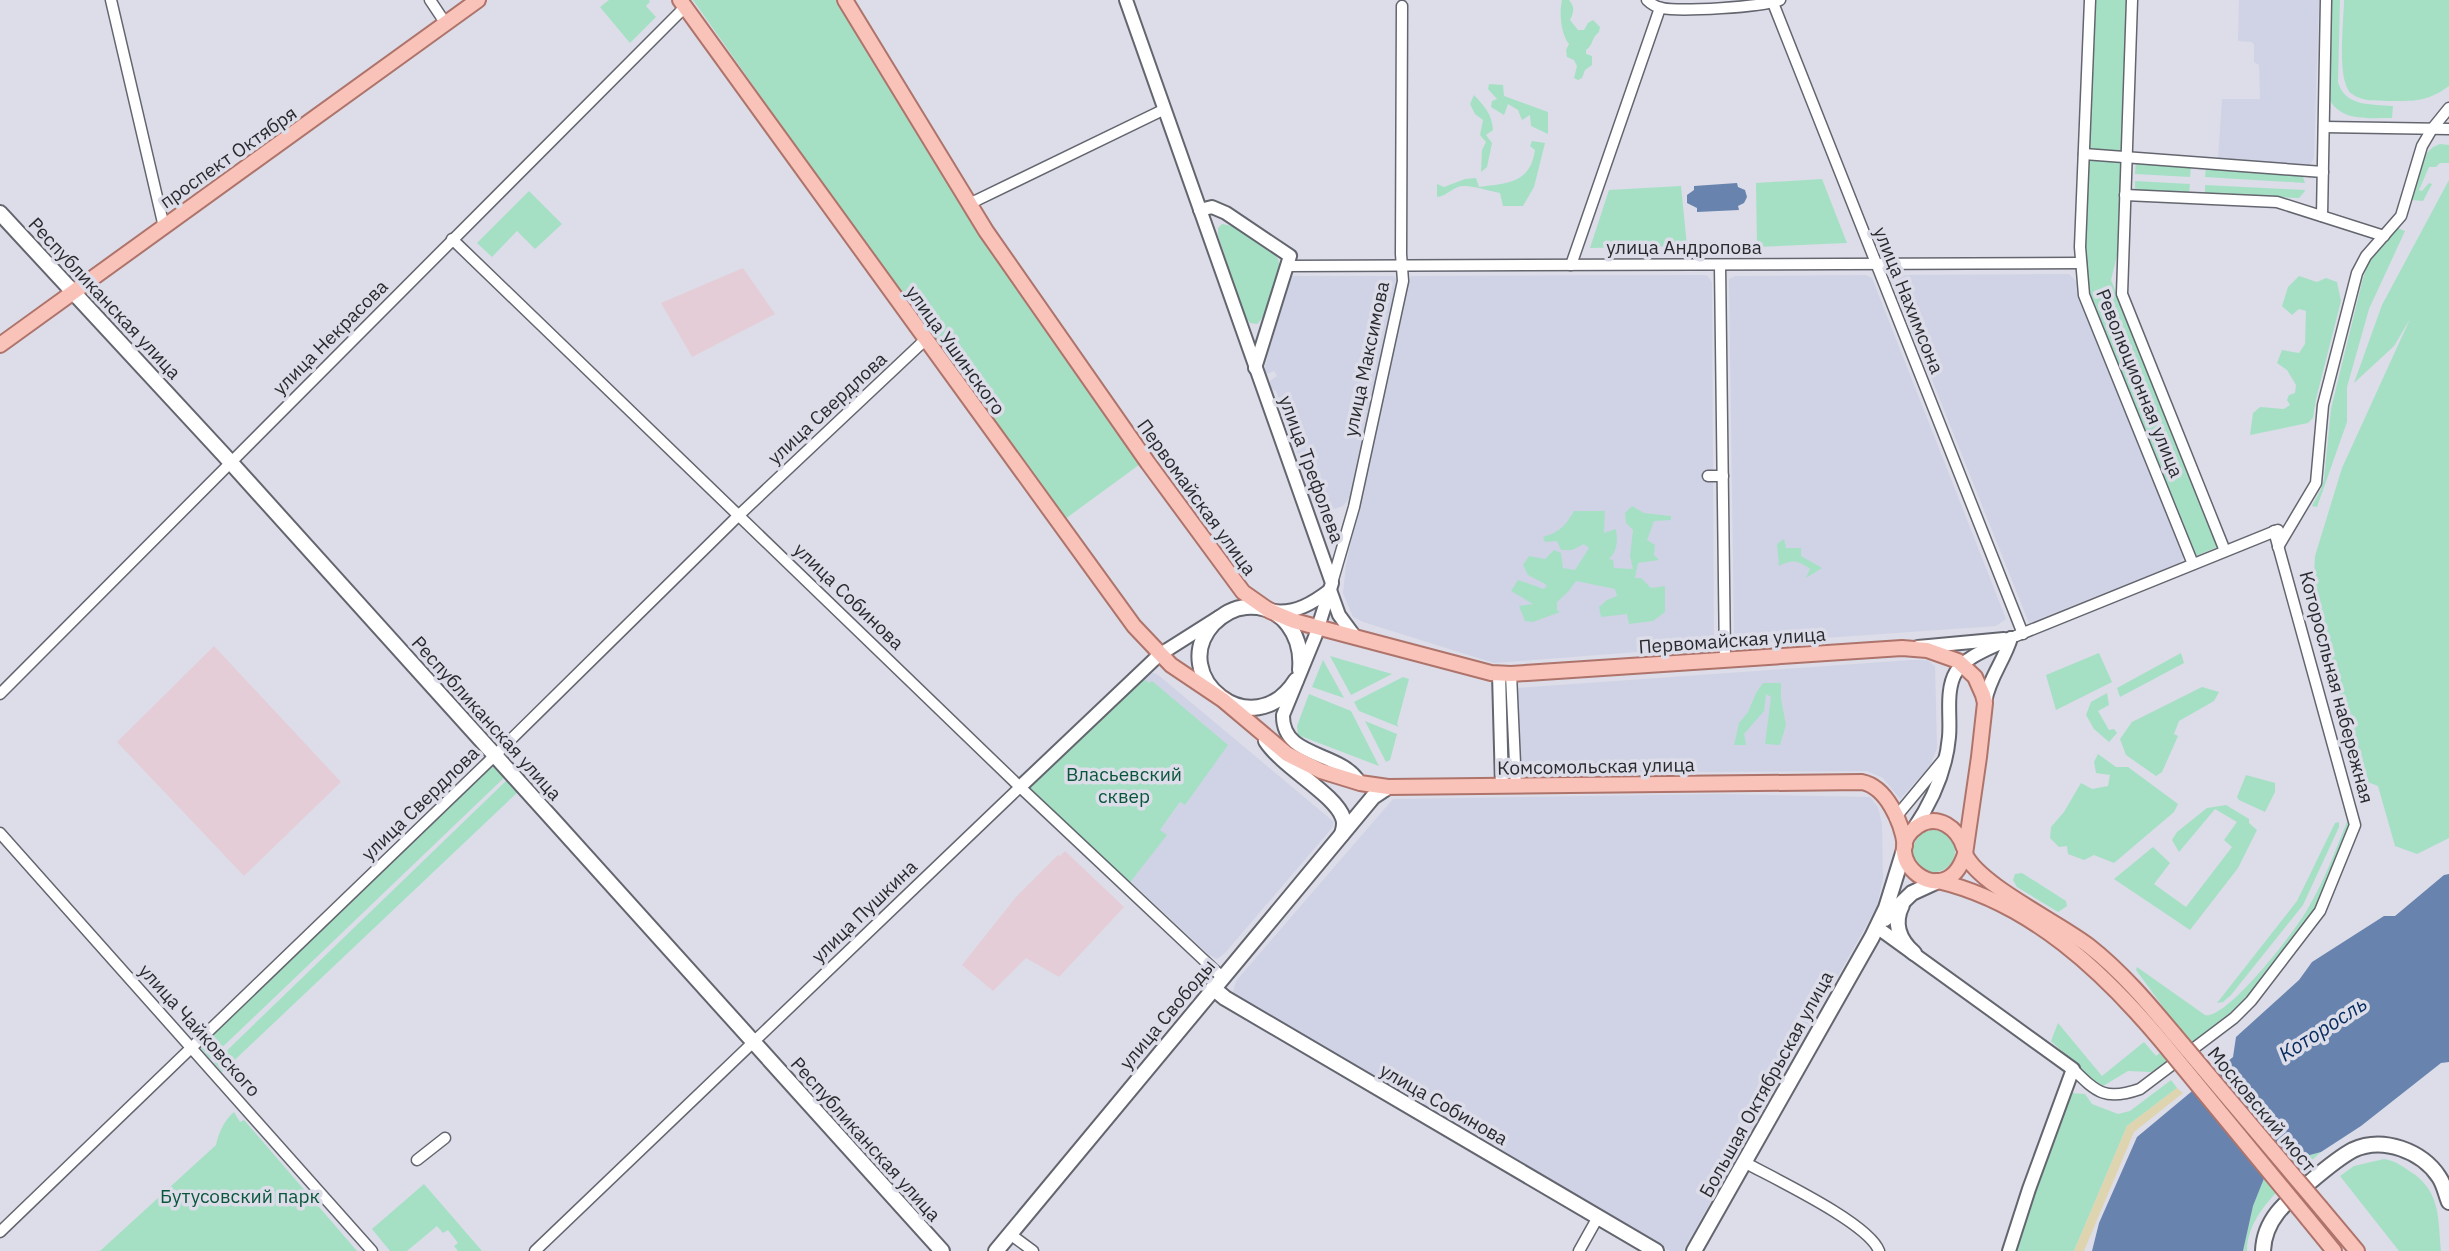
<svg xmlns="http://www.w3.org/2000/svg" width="2449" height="1251" font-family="'IBM Plex Sans',sans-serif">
<rect width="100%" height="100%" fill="#dcdde8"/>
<g fill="#d0d3e5" fill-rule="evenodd">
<polygon points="2239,0 2319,0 2314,158 2310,165 2218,159 2222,99 2260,99 2259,65 2254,62 2254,45 2252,42 2238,41"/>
<polygon points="2069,274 2076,281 2080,298 2184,557 2179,563 2029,623 1895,287 1897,279 1905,275"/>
<polygon points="1704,275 1708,276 1712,282 1714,646 1494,663 1363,622 1353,617 1343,593 1346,565 1407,285 1411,276"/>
<polygon points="1866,275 1872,278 2006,619 1996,626 1739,644 1734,634 1729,279 1735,276"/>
<polygon points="1393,276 1399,281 1353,493 1343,506 1331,510 1322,508 1312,502 1305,483 1307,482 1276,391 1270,389 1269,385 1271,380 1277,376 1274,371 1267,374 1264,371 1288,280 1293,276"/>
<polygon points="1911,660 1927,660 1935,666 1937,748 1930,766 1900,799 1883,778 1867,771 1519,773 1516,688"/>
<path d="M1149 672 1157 674 1334 822 1332 828 1225 953 1217 959 1209 955 1039 795 1038 779ZM1152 681 1185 805 1180 802 1160 830V842L1136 875Z"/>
<polygon points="1718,794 1870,797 1878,807 1882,824 1883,878 1877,906 1861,935 1683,1251 1670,1251 1237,997 1233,992 1236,981 1393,799"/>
</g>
<g fill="#e5cdd7">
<polygon points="743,268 775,314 692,357 661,303"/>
<polygon points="214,646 341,782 244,876 117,742"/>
<polygon points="1065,851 1124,907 1059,977 1026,958 993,991 962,965 1016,897 1058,855 1060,856"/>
</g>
<g fill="#a5e0c5">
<polygon points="609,0 649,0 650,2 646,6 656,17 630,43 600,7"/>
<polygon points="693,0 842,0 1143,462 1061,522"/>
<path d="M1562 0H1569C1575 7 1574 12 1570 20L1578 30H1584L1588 23 1593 20 1600 27 1599 32C1591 38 1593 46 1586 50V54L1592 56V65L1585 70 1582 78 1578 80 1574 78 1577 66 1574 60 1567 57 1566 50 1569 44C1561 34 1559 13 1562 0Z"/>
<polygon points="2096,0 2127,0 2119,247 2111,280 2216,542 2217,547 2196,556 2087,295 2085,246"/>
<path d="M2330 0H2340L2338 82C2345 107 2371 104 2393 106L2392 118C2367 118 2340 122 2328 97Z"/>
<path d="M2344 0H2449V86C2427 102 2415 101 2388 101 2376 100 2362 102 2352 94 2336 82 2344 20 2344 0Z"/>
<polygon points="1489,84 1503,85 1504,96 1548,112 1548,134 1531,126 1530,115 1522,120 1518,110 1508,104 1504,115 1491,107 1492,101 1497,99 1488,89"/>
<path d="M1474 95C1485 107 1492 114 1493 130L1486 135 1492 143 1487 167 1481 172 1482 150 1486 142 1480 135 1483 120 1475 114 1470 104Z"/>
<path d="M1532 141 1545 143 1534 187 1523 206H1503L1500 193C1489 191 1467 183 1458 187 1450 190 1446 196 1437 197V184L1444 187 1465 179 1476 178 1479 187C1507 183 1530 184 1535 150L1530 146Z"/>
<path d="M2440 144 2449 145V163H2440L2436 167H2429L2419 190 2422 191 2429 183 2432 184 2423 201 2412 200C2417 181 2419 150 2440 144Z"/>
<polygon points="2136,161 2191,166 2190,177 2135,174"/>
<polygon points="2206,167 2299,175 2303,177 2305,183 2205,177"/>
<polygon points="1822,179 1847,243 1757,247 1756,183"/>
<polygon points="2449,180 2449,838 2417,854 2395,846 2378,786 2362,780 2318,615 2313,592 2315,556 2342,468 2410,319 2394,346 2354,383 2382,305"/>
<polygon points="2135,181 2190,184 2189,193 2135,191"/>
<polygon points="2205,185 2305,190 2305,191 2299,198 2205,194"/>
<polygon points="1681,186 1687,246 1590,248 1609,190"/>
<polygon points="529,191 562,224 535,249 517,231 492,257 477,243"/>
<path d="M1222 224 1232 226 1274 254C1278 259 1279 259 1279 265 1280 276 1265 319 1257 324L1250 323 1245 317 1218 235V228Z"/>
<polygon points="2395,227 2405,231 2369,309 2347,387 2347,422 2317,507 2312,506 2321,489 2324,479 2331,409 2363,278 2371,254"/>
<polygon points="2299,276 2317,282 2326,278 2337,282 2341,301 2316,399 2313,418 2308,423 2250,435 2253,413 2260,407 2284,409 2290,405 2287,400 2289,395 2295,393 2296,385 2287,370 2277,363 2282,350 2299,353 2305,344 2306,311 2299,309 2292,315 2282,306 2288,287"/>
<path d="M1632 506 1644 513 1671 516V520L1654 521 1647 540 1655 545 1654 555 1659 560 1638 563 1635 578H1641L1651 588 1665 586V612L1653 621 1629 624 1627 614 1601 617 1599 607 1607 600 1617 596 1615 589 1576 581 1568 592 1557 602V610L1560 612 1533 622 1525 621 1519 606 1533 604 1511 591 1518 580 1544 589 1547 585 1528 575 1523 565 1529 556 1545 559 1554 550 1561 553 1563 568 1575 570 1589 548 1584 544 1572 550H1561L1557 541 1545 542 1543 537C1560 532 1565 526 1574 511H1605L1604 533 1616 529C1618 542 1617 551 1609 559L1613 560 1614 568 1633 569 1630 556 1633 530 1626 523 1625 513Z"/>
<path d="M1784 539 1786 548H1801V556L1822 568 1806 578 1810 569C1798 560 1792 559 1779 566L1777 544Z"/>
<polygon points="2099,653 2112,682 2056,710 2046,675"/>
<polygon points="2181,653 2184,663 2120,697 2117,688"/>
<polygon points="1330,656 1392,674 1351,695"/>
<polygon points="1323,660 1344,698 1312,687"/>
<polygon points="1139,675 1149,683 1152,681 1228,745 1185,805 1180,802 1160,830 1167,835 1128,885 1024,786"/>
<polygon points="1403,677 1409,679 1397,724 1399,727 1359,711 1354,702"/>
<polygon points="1763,683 1781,683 1781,699 1786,725 1780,745 1765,744 1771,697 1766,694 1764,711 1744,734 1746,745 1734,745 1739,723 1748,712 1756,693"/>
<polygon points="2202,687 2219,692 2214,701 2179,721 2174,734 2178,736 2162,772 2156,776 2126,755 2120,739 2132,722"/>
<polygon points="2107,693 2109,705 2098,711 2109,730 2114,729 2117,733 2109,742 2094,729 2086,715 2091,702"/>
<polygon points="1309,694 1351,711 1379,766 1298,735 1297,726"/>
<polygon points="1365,721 1397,734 1390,760 1386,762"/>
<polygon points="2098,754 2116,767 2128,767 2178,804 2174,812 2114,863 2094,855 2084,860 2068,854 2067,846 2059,847 2050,838 2051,827 2064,812 2081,783 2092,789 2108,786 2110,775 2096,773 2094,762"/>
<polygon points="495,761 507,775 210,1059 199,1046"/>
<polygon points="2246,775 2275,783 2275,792 2265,812 2239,800 2237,797"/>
<polygon points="509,778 520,790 222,1072 214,1063"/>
<polygon points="2226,805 2249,819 2249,823 2257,830 2238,868 2190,930 2114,879 2153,847 2170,863 2154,884 2186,907 2232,847 2224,840 2237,822 2215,809 2179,852 2172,840 2177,832 2207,808"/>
<polygon points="2339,822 2339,827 2303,905 2231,995 2223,1002 2217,1003 2297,901 2335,823"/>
<path d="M2347 822H2350L2351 826 2320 899 2310 916 2251 992 2230 1013 2160 1067 2151 1072 2128 1071 2103 1086 2095 1082 2051 1041 2058 1023 2102 1076 2144 1042 2156 1056 2183 1034 2136 970 2137 967 2205 1015C2227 1020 2295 931 2307 910 2324 882 2335 851 2347 822Z"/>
<circle cx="1934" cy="851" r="21"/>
<polygon points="2022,873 2066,901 2067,906 2058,912 2017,887 2013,880 2015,874"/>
<polygon points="2171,1080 2177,1088 2127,1126 2074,1251 2013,1251 2066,1103 2071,1093 2085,1094 2092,1104 2118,1114 2130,1111"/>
<path d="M234 1112 240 1122 244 1120 357 1251H100L216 1145C218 1134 225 1119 234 1112Z"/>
<path d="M2321 1152C2293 1178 2247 1209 2247 1251H2243L2253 1206 2269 1166Z"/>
<path d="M2384 1159C2397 1161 2403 1167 2414 1174 2441 1194 2438 1220 2441 1251H2399L2340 1176 2354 1166Z"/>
<polygon points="424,1184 482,1251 458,1251 454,1246 458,1243 448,1230 443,1233 437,1226 407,1251 390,1251 372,1229"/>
</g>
<polygon fill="#ded5b0" points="2177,1088 2183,1093 2134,1132 2084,1251 2074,1251 2127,1126"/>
<g fill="#6884ae">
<polygon points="1737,183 1738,187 1745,190 1747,197 1744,203 1738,206 1739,210 1697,212 1697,208 1687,203 1687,195 1694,190 1694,186"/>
<polygon points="2449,874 2449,1062 2441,1063 2361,1126 2321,1152 2269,1166 2253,1206 2243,1251 2092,1251 2099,1223 2137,1137 2233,1057 2236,1037 2299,980 2312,962 2384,916 2395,916 2444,875"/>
</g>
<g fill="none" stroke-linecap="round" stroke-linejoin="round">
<g stroke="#64666f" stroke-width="13">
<g id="minor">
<polyline points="111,0 164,227"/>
<polyline points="430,0 446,24"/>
<path d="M1647 0C1651 4 1656 7 1662 8 1679 12 1764 7 1780 0"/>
<polyline points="2090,0 2080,247 2084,295 2193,564"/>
<polyline points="2132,0 2122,294 2225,551"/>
<polyline points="1773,3 2023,634"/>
<polyline points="2324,127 2449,129"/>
<polyline points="2084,154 2323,172"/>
<polyline points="2125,195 2277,202 2384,236"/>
<polyline points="969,204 1165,109"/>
<polyline points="2322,216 2326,0"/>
<polyline points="452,239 1020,787 1223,978"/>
<polyline points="1571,265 1660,8"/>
<polyline points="1720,265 1725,659"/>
<polyline points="1287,266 2081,263"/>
<polyline points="1708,476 1723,476"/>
<polyline points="2278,547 2316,483 2323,405 2357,273 2366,256 2401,216 2422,146 2432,129 2449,108"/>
<polyline points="1332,583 1354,507 1403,281 1401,254 1402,6"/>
<polyline points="2016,636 2278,530"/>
<polyline points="1511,674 1516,786"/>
<polyline points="0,694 685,7"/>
<polyline points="1895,818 1944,759"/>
<polyline points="0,833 372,1251"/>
<path d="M2073 1069C2097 1093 2106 1101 2140 1089L2234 1018 2251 1001 2320 911 2355 825 2274 531"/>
<polyline points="417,1160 445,1138"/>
<path d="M1744 1162C1773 1178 1869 1223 1879 1251"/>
<polyline points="0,1232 486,764 738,516 925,340"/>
<polyline points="1010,1234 1033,1251"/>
<polyline points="535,1251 1020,787"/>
<polyline points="1579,1251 1598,1217"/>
</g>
</g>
<g stroke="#64666f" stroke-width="16">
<g id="tertiary">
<path d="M1126 0 1332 583 1315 637 1283 715C1282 759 1341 750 1360 783"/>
<polyline points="1200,210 1212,207 1226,213 1290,256 1255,368"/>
<polyline points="1330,590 1339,615 1356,638"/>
<path d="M1273 611C1295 614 1313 603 1330 590"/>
<polyline points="1918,647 2004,639"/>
<polyline points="1499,674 1502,786"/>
<path d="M1985 702C1989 678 2004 661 2011 638"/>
<polyline points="1020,787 1159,655 1219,617"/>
<path d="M1914 828C1933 800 1946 771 1949 737 1951 718 1945 690 1956 672 1967 655 1994 647 2011 638"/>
<polyline points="1878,928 2073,1069 2029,1189 2009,1251"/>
</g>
</g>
<g stroke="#64666f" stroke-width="18">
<g id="secondary">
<polyline points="0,213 224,455 942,1251"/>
<path d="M1296 680C1253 748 1166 676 1213 624 1222 615 1233 608 1246 607 1283 604 1303 636 1300 670"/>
<path d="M1266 741C1283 767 1336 795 1343 818 1345 823 1344 828 1342 834"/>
<path d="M1902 905C1893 923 1899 940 1914 953"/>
<polyline points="1885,919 1912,893 1938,881"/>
<polyline points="1213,988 1225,998 1656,1251"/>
<polyline points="996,1251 1373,797 1388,787"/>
<polyline points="1694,1251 1872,937 1886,908 1904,850"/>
<path d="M2263 1251C2264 1219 2287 1201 2310 1182 2323 1171 2338 1158 2353 1150 2383 1136 2422 1151 2439 1177 2444 1184 2446 1195 2449 1202"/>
</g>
</g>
<g stroke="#ae746b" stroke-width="18">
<g id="primary">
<path d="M680 0 1134 626 1171 665 1223 700 1287 754 1321 771 1360 783 1388 787 1862 782C1887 787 1902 823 1905 846"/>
<path d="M845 0 986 231 1148 463 1243 592 1270 611 1294 621 1491 673 1511 674 1902 648 1927 650 1958 661 1975 677 1983 695 1985 703 1979 757 1965 854C1945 917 1874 855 1918 826 1938 813 1958 828 1964 848"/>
<polyline points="0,345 478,0"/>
<path d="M1965 854C1979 885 2058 922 2089 946 2121 971 2148 1003 2174 1034"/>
<path d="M1938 881C2031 903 2104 972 2164 1044"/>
<polyline points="2321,1208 2357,1251"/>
<polyline points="2308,1219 2334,1251"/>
</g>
</g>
<use href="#minor" stroke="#fff" stroke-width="10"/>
<use href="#tertiary" stroke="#fff" stroke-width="12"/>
<use href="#secondary" stroke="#fff" stroke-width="14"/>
<use href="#primary" stroke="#f9c3b9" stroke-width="14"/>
<g stroke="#ae746b" stroke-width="18" stroke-linecap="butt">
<g id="primary-bridge">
<polyline points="2174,1034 2321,1208"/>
<polyline points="2164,1044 2308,1219"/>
</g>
</g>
<use href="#primary-bridge" stroke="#f9c3b9" stroke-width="14"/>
</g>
<g text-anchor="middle" stroke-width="7" stroke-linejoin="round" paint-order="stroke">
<g font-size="19" fill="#2a2b2f" stroke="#dcdde8">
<text transform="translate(228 157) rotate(-35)" y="7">проспект Октября</text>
<text x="1684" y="254">улица Андропова</text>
<text transform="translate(105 298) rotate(47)" y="7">Республиканская улица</text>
<text transform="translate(1909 300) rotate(68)" y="7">улица Нахимсона</text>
<text transform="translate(330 337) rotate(-45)" y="7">улица Некрасова</text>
<text transform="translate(956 350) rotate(54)" y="7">улица Ушинского</text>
<text transform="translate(1366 359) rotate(-78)" y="7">улица Максимова</text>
<text transform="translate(2140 383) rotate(68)" y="7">Революционная улица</text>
<text transform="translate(827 408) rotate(-43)" y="7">улица Свердлова</text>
<text transform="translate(1312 469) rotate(70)" y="7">улица Трефолева</text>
<text transform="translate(1197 497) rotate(54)" y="7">Первомайская улица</text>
<text transform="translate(849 596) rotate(44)" y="7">улица Собинова</text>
<text transform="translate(1732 640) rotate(-4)" y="7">Первомайская улица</text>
<text transform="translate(2337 687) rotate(75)" y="7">Которосльная набережная</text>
<text transform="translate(487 718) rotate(48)" y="7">Республиканская улица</text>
<text transform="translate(1596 766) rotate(-1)" y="7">Комсомольская улица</text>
<text transform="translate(420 803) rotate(-44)" y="7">улица Свердлова</text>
<text transform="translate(864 911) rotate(-44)" y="7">улица Пушкина</text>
<text transform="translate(1167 1014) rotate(-50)" y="7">улица Свободы</text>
<text transform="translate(200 1030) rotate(48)" y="7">улица Чайковского</text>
<text transform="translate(1766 1084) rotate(-61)" y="7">Большая Октябрьская улица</text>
<text transform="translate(1444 1104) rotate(30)" y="7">улица Собинова</text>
<text transform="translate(2262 1109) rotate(50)" y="7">Московский мост</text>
<text transform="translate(866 1139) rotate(48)" y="7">Республиканская улица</text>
</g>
<g font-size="19" fill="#0a563d" stroke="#dcdde8">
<text x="1124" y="781">Власьевский<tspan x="1124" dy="22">сквер</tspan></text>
<text x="240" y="1203">Бутусовский парк</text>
</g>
<g font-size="21" font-style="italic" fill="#052a5e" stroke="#dcdde8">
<text transform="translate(2323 1029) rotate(-33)" y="7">Которосль</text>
</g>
</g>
</svg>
